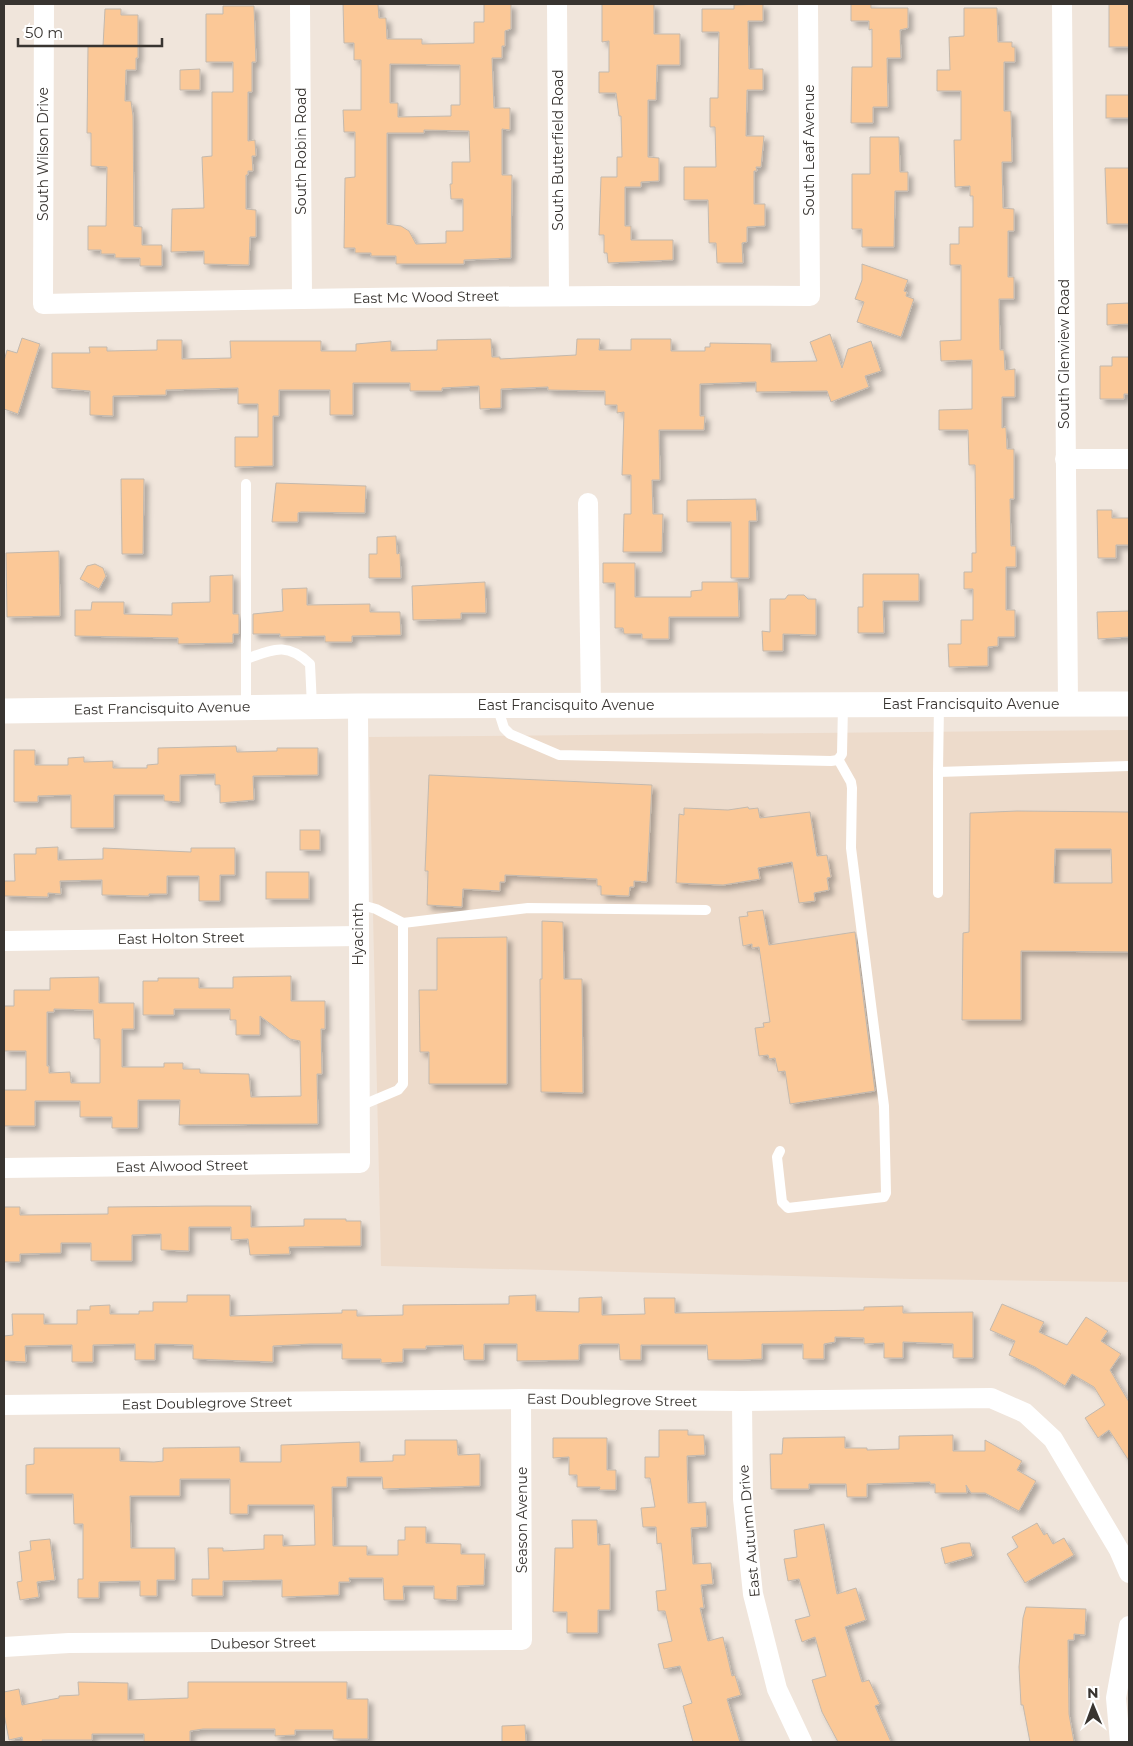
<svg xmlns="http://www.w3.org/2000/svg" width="1133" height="1746" font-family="Montserrat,sans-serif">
<defs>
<filter id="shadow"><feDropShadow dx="4.5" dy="4.5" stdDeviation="2.5" flood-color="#0004"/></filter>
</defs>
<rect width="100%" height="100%" fill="#f0e5db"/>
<polygon fill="#eddbcb" points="1129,730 1129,1282 911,1279 381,1266 369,737"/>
<g fill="#fbc897" stroke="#c3b9ae" fill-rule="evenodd" filter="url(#shadow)">
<path d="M343 4H378L379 18H386L387 39H422V44L474 43V22H484V4H511V29L505 31V46H502V58H492L494 108H510V130L502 129V175H512L511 258 464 260V264H396V256H371V253H355V248H344L345 178 355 177V132H344L343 110H361V60H354V43H344ZM390 64 460 65V105H451V116L398 117V103H390ZM424 130 469 131 470 162H452V184H450L451 199H463V231H446V243L416 244 409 231 401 226 387 224V133H424Z"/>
<polygon points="602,4 654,4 654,34 680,34 680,65 657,65 656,100 648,100 648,157 659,158 659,181 641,182 641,187 625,187 625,226 631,226 631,240 673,240 673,260 608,263 607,253 604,253 604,235 599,235 601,177 617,177 617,157 622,157 621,116 619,116 616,93 599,93 599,72 609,72 609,41 602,42"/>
<polygon points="763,4 763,21 748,21 749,69 763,69 763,90 747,90 746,136 764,136 761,167 756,167 757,171 754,171 754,204 765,204 765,226 747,227 747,242 742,243 743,263 717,263 716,243 709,243 708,200 684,200 684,167 716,167 715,127 710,127 710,98 718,98 719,32 702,32 702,9 734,9 734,5"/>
<polygon points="851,4 871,4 871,8 908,8 908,28 900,30 901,58 887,58 888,107 873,107 873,123 851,123 852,67 872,67 872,29 869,30 869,21 851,21"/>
<rect x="1109" y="4" width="20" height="43"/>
<polygon points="223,6 254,6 256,62 252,62 252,92 248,92 248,141 255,140 256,156 252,156 253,171 248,171 248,175 246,175 246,209 256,210 256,237 250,237 249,265 204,264 204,251 171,252 172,209 204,208 202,157 212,156 212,92 233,92 233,62 206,62 206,14 223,14"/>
<polygon points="964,8 997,8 998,42 1012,42 1012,47 1015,47 1015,62 1004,62 1004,111 1011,111 1012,162 1002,162 1003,208 1014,209 1014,231 1008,231 1008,277 1014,277 1014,299 999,299 1000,350 1004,350 1005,370 1015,369 1015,397 1002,397 1002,428 1006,427 1007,449 1014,449 1014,499 1010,499 1011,546 1016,546 1016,567 1006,567 1006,610 1015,610 1015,637 998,637 998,646 988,647 988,666 949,667 948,644 961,644 961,620 973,620 973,589 964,589 964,572 972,572 972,553 976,553 975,465 969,465 968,430 939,430 939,410 972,409 972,360 941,361 940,341 961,340 961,265 950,265 950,244 959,244 959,227 973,227 973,196 970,196 970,186 955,187 954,140 961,140 961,91 937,91 937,70 950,70 949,37 964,36"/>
<polygon points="105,9 121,9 121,15 138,15 138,58 136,58 136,70 126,70 125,101 131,101 133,116 134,226 142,227 142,245 162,245 162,266 140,266 140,258 115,258 115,254 101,254 101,250 88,250 88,226 106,226 107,167 91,166 91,133 87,133 88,46 103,46"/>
<polygon points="200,69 200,90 180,90 180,70"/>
<rect x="1106" y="95" width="23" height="23"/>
<polygon points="870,137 899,137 900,172 908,172 908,191 895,191 894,247 862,247 862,229 852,229 852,174 870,174"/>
<polygon points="1105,168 1129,168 1129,224 1107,224"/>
<polygon points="862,264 908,280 904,291 907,292 906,296 914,299 901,337 857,322 864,302 855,299 862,280"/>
<polygon points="1129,303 1129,324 1107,325 1107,304"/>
<polygon points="830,334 842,368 848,349 871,341 881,371 865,376 869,387 831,402 827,391 756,392 756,382 700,384 700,416 705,416 704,430 659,430 660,480 652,480 653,514 663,514 662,552 623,552 624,514 631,514 631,475 622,475 624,412 617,413 617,405 605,405 605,391 548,390 548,387 501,389 501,408 480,409 479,386 442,388 442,391 410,391 410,383 353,383 353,415 330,415 330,390 279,390 279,416 273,416 273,466 235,467 235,437 258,437 258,404 238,404 238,388 166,390 166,395 113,396 113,416 90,415 90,391 52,388 52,353 90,353 89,347 107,347 107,351 157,350 157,340 182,340 182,359 231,358 230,341 321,341 321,351 356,351 356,344 391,341 391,351 437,350 437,340 491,339 492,357 500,357 500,359 576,355 577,339 600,339 599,350 631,350 631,339 671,339 671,351 705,351 705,347 710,347 710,343 771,344 771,362 817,361 810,342"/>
<polygon points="22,338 40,344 18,414 4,409 4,361 7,350 17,353"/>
<polygon points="1112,357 1129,357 1129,394 1124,394 1124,399 1100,399 1100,366 1112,366"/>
<polygon points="121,479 144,479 143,554 122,554"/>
<polygon points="276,483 366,486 365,513 301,512 298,513 298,522 272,522"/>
<polygon points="756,499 757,521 749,521 749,578 731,578 731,522 687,522 687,500"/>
<polygon points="1097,510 1112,510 1112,518 1129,518 1129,545 1116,545 1116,558 1098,558"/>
<polygon points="396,536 397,554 400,553 401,578 369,578 369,554 377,554 377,537"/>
<polygon points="59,551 60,616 7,617 6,553"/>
<polygon points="603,563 635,563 635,597 691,597 691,591 702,590 702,582 738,582 739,617 669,617 669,639 642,639 642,634 624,634 623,628 615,628 615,583 603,583"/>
<polygon points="95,564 103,568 106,576 99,589 80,579 87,566"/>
<polygon points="863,574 919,574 919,601 883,601 884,633 858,633 858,607 863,607"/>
<polygon points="233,575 233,614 239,614 239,634 233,634 233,643 178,644 178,638 75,636 75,610 91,610 92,602 124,602 124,614 172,615 172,603 210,602 210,576"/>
<polygon points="485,582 486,613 461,613 461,619 413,620 412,586"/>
<polygon points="307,588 307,605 370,604 370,612 400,612 401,635 352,636 352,642 325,642 325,636 280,637 280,634 253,634 253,614 283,611 282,589"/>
<polygon points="788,595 804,595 808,599 816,599 816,635 783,634 783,651 763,651 762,631 770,632 770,599 785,599"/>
<polygon points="1129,611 1129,637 1098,639 1097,612"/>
<polygon points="236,746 237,752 277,751 277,748 318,748 318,775 253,776 254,800 220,803 220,785 215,785 215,774 180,775 180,802 164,801 164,795 114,795 114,828 71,828 71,795 38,796 38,802 14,802 14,750 35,750 35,765 68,765 68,758 84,757 84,762 113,761 113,768 147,768 147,765 158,764 158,748"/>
<polygon points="429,775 652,785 647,882 634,881 634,887 630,887 629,896 601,895 601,886 597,886 597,879 505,875 505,882 500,882 500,891 463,889 462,907 427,905 428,871 425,871"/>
<polygon points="748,807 749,809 758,808 760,818 810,812 817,856 827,855 831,877 827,878 829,890 814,893 815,901 799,903 792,862 758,868 760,879 723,885 676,883 679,814 684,815 684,808 728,810"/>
<path d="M1017 811 1129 812V952L1021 951V1020H962L963 933 969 932 970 813ZM1055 849H1111L1112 883H1054Z"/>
<rect x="300" y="830" width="20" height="20"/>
<polygon points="58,847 58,860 103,859 103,848 191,852 191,848 235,848 235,875 220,875 220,901 199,901 199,876 167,876 167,894 149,894 149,896 102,895 102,880 60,881 61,894 48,893 48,897 4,896 4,881 15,881 14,854 36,854 36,848"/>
<rect x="266" y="872" width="43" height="27"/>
<polygon points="763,910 769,945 855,932 875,1091 790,1104 785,1071 778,1072 775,1058 769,1059 768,1055 759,1056 755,1028 764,1027 763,1023 770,1022 759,947 752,948 752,944 743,946 739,917 748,916 747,912"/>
<polygon points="542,921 563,922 564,979 582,979 583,1093 541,1092 540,979 542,979"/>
<polygon points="507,937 507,1084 429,1084 429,1052 420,1052 419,990 437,990 437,938"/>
<path d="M291 976V1001H325V1029H321L322 1074H317L318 1124 179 1125 180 1100H138V1128H112V1117H80V1101H35V1126H4V1090H26V1051H4V1006H14V990H50V978L99 977V1003H134V1029H122V1067H164V1063H183V1069H200V1073L249 1074 251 1097 301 1096 300 1041 290 1039 260 1016V1035H236V1020H230V1009H174V1015H143V981H158V978H199V988H233V977ZM54 1009 93 1010 94 1039H100V1083H71L70 1072 49 1073V1066H47V1012H54Z"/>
<polygon points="205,1206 251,1206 251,1227 304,1226 304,1219 346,1219 346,1221 361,1221 361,1246 289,1247 290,1254 250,1255 248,1239 231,1240 231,1227 189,1227 189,1251 161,1250 161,1234 132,1235 132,1261 91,1261 91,1243 61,1243 61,1253 20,1254 20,1262 4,1262 4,1207 20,1207 20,1215 108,1214 108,1207"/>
<polygon points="187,1295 230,1295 230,1316 342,1313 342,1310 357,1310 357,1316 403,1315 403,1305 509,1304 509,1296 536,1295 536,1311 579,1312 579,1298 602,1297 602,1315 645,1314 644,1298 675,1298 675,1313 864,1310 864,1307 903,1306 903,1313 973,1312 973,1358 953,1358 953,1344 903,1342 903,1358 884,1358 884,1343 864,1344 864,1338 835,1337 835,1342 824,1344 824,1359 803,1359 803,1344 762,1344 762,1359 741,1360 708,1360 707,1345 641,1345 641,1360 620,1360 619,1344 583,1344 579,1345 579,1360 517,1361 517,1344 484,1344 484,1360 464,1360 463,1345 426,1346 426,1349 403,1349 403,1362 381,1363 381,1359 342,1359 342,1344 310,1344 273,1346 273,1362 193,1359 193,1345 155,1344 155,1360 135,1360 135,1344 93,1345 93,1362 72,1362 72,1345 25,1346 26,1362 4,1361 4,1336 13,1335 12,1314 44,1314 44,1324 77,1324 77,1310 90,1310 90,1306 110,1305 110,1314 139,1314 139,1311 153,1311 153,1302 187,1302"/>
<polygon points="1002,1304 1044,1322 1039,1332 1067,1345 1086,1317 1108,1331 1101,1341 1121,1354 1110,1370 1129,1402 1129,1461 1109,1430 1098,1438 1085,1418 1105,1405 1094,1387 1072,1374 1065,1386 1035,1367 1009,1355 1015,1341 990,1330"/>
<polygon points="659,1430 688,1430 688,1435 704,1435 705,1455 687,1456 688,1503 706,1502 707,1527 691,1528 693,1564 711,1563 713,1584 701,1585 704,1608 700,1608 708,1641 723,1637 732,1676 735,1675 741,1695 727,1699 740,1742 693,1742 683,1706 692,1703 680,1666 664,1669 658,1644 672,1641 665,1611 658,1611 656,1591 666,1590 661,1543 657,1544 656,1527 643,1527 641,1508 655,1507 650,1478 645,1478 645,1457 659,1457"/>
<polygon points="953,1435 953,1451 985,1451 985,1440 1022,1461 1017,1470 1036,1481 1019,1511 985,1493 971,1493 966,1485 967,1493 935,1493 935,1484 930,1484 930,1482 867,1484 867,1497 847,1497 846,1484 809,1484 809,1489 771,1489 770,1454 782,1454 783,1438 845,1437 845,1448 867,1448 867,1450 899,1449 899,1436"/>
<polygon points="553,1438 607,1438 607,1470 616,1470 616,1490 599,1490 600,1487 577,1487 577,1475 569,1475 569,1457 553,1458"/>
<polygon points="405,1440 457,1440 458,1455 480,1454 480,1486 383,1489 382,1477 347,1477 347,1487 332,1487 333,1546 367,1546 367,1555 398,1555 398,1540 405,1540 405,1527 426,1527 426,1543 461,1544 461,1554 485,1554 484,1585 457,1586 457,1600 434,1599 434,1586 403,1586 404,1600 384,1600 383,1578 349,1578 350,1582 339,1582 339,1595 282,1597 282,1580 223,1581 223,1596 192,1596 192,1579 209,1579 208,1548 223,1548 223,1551 264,1549 264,1535 283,1535 283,1546 315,1545 314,1505 248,1505 248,1514 230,1514 230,1479 180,1479 180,1496 130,1496 131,1548 175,1548 175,1580 157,1580 157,1596 140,1596 140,1581 99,1582 99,1598 78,1598 78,1579 83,1579 83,1524 74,1524 73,1494 26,1494 26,1465 34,1464 34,1448 120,1448 120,1461 154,1462 163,1461 163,1448 240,1447 240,1462 281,1462 281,1445 360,1442 360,1462 393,1461 393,1455 405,1455"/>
<polygon points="572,1520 597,1520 598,1545 610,1544 610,1610 598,1610 598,1633 567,1633 567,1612 553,1612 555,1548 573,1548"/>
<polygon points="1037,1523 1044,1535 1047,1533 1053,1544 1064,1538 1074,1555 1025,1583 1007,1554 1018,1547 1012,1537"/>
<polygon points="824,1524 837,1594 856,1588 866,1620 845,1627 862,1682 869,1680 880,1704 875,1706 891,1742 838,1742 822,1712 812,1680 826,1676 815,1637 802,1642 795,1620 810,1616 799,1579 788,1581 784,1559 797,1557 794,1530"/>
<polygon points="50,1539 55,1580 37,1582 39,1597 20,1600 17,1582 22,1581 19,1552 31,1550 30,1541"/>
<polygon points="961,1543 970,1543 973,1556 945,1564 941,1548"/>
<polygon points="1026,1607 1086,1609 1085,1635 1074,1634 1074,1640 1068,1640 1069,1714 1074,1742 1030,1742 1023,1705 1021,1705 1019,1667 1023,1618"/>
<polygon points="78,1682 128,1683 128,1700 188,1698 188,1682 347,1682 347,1699 368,1699 368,1739 333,1739 333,1730 295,1730 295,1735 275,1736 275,1729 203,1729 190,1731 190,1742 144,1742 144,1734 92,1734 92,1740 42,1740 43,1742 23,1742 22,1737 9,1740 4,1714 4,1692 19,1689 22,1705 59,1698 59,1696 79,1695"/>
<polygon points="525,1725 526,1742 502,1742 502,1726"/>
</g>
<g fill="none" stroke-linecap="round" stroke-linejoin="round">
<g stroke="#fff" stroke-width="10">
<polyline points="246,484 246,707"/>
<path d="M246 659C274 649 287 642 310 664L312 706"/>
<polyline points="939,705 938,772 1129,766"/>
<polyline points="497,706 504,728 510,734 559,755 831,761 838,760 842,754 843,705"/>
<polyline points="938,893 938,772"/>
<polyline points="358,904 376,909 403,923 403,1084 398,1090 360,1106"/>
<polyline points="403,923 528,908 706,910"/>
<polyline points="780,1151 777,1157 782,1202 788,1208 884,1197 886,1193 884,1106 851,848 852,788 851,782 838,759"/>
</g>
<g stroke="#fff" stroke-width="20">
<path d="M44 4 43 304C299 298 554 295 810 296L808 4"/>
<polyline points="300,4 302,298"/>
<polyline points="557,4 559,295"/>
<polyline points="1062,4 1068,704"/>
<polyline points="1065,459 1129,459"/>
<polyline points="588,503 591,705"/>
<polyline points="4,941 358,936"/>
<polyline points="4,1168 360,1163 358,706"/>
<polyline points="742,1401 743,1499 753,1594 777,1689 802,1742"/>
<polyline points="4,1405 521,1399 742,1401 991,1398 1025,1413 1053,1439 1119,1550 1129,1573"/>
<polyline points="4,1647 69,1643 522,1640 521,1399"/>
<polyline points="1120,1742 1116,1698 1129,1626"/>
</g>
<polyline stroke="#fff" stroke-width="25" points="4,711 358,706 1129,704"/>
</g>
<g text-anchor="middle" stroke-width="4" stroke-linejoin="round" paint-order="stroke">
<g font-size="14" fill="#383430" stroke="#fff">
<text transform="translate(558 150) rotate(-90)" y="5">South Butterfield Road</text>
<text transform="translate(809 150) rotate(-90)" y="5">South Leaf Avenue</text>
<text transform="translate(301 151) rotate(-90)" y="5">South Robin Road</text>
<text transform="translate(43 154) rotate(-90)" y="5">South Wilson Drive</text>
<text transform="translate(426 297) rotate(-1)" y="5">East Mc Wood Street</text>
<text transform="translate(1064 354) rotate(-90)" y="5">South Glenview Road</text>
<text x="971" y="709">East Francisquito Avenue</text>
<text x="566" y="710">East Francisquito Avenue</text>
<text transform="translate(162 708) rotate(-1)" y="5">East Francisquito Avenue</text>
<text transform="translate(358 934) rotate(-90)" y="5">Hyacinth</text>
<text transform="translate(181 938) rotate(-1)" y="5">East Holton Street</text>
<text transform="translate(182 1166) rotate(-1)" y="5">East Alwood Street</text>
<text transform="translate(612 1400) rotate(1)" y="5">East Doublegrove Street</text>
<text transform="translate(207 1403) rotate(-1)" y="5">East Doublegrove Street</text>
<text transform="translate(522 1520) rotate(-90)" y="5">Season Avenue</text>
<text transform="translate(749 1531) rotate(-95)" y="5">East Autumn Drive</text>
<text transform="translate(263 1643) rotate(-1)" y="5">Dubesor Street</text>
</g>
</g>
<rect width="1133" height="1746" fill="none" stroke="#383430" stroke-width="10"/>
<g transform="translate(1093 1706) rotate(359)" stroke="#ffffff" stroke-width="4" paint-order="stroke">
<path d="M0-4L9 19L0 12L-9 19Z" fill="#383430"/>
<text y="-8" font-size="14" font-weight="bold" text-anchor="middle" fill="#383430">N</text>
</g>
<path d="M18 38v8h144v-8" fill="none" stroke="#383430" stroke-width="2.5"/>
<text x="25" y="38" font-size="15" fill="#383430" stroke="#ffffff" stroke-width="4" paint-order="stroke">50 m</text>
</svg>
